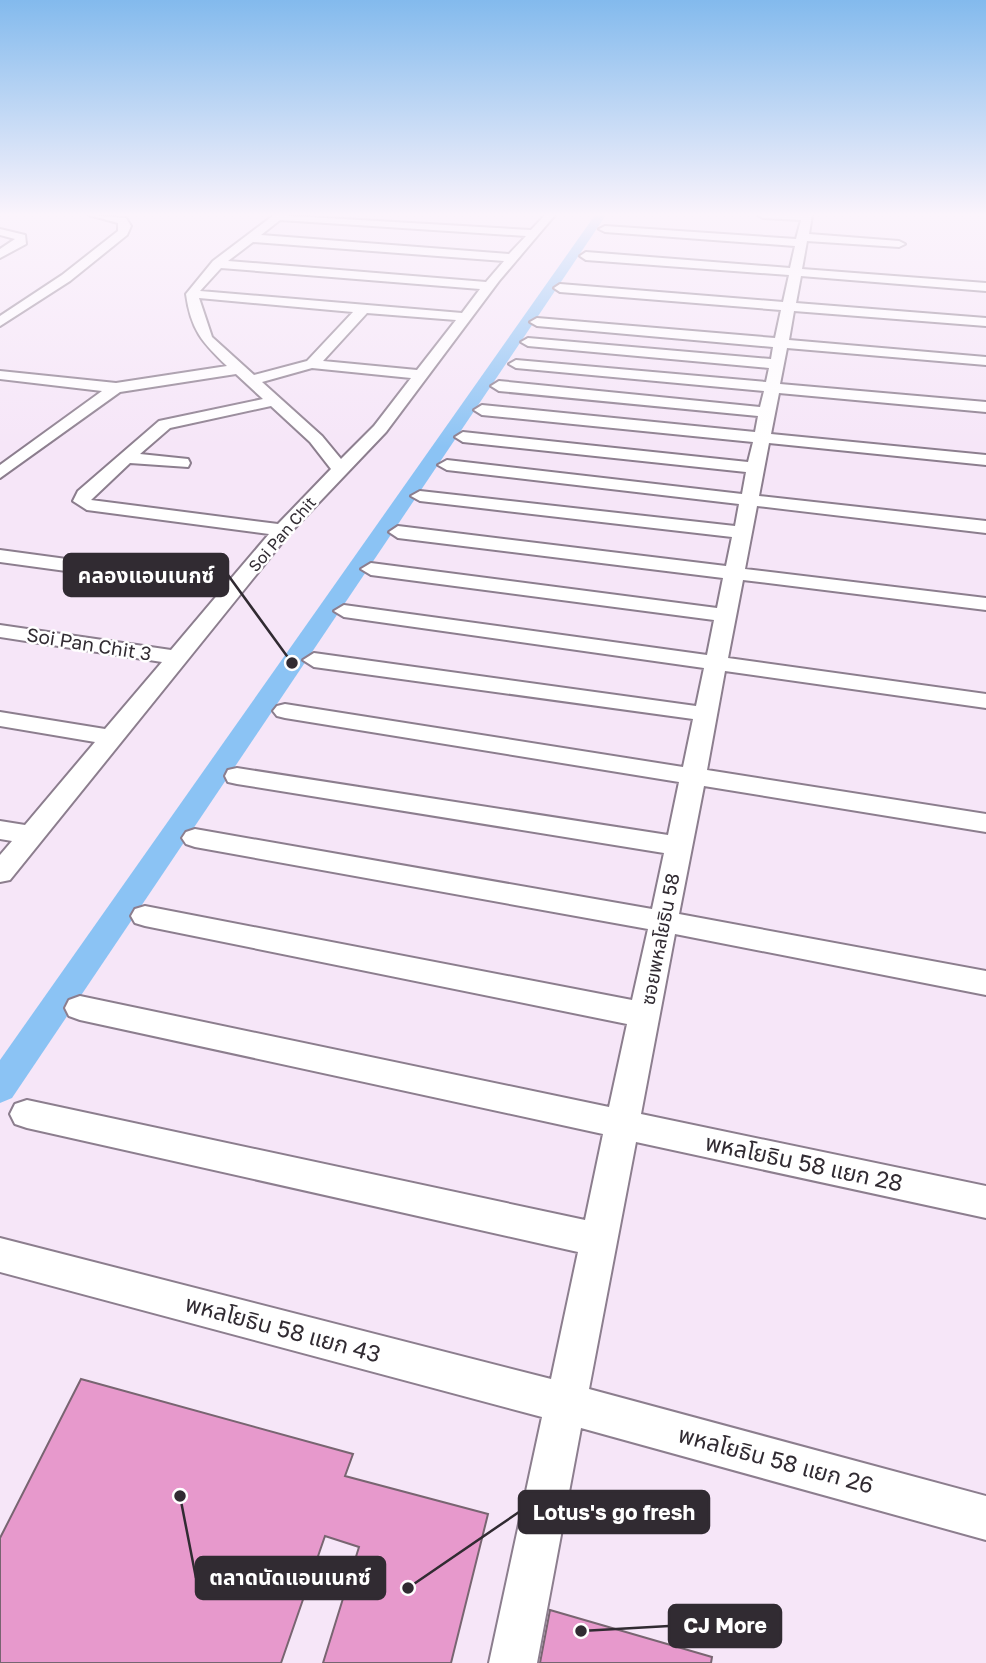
<svg xmlns="http://www.w3.org/2000/svg" width="986" height="1663" font-family="'Golos Text','Noto Sans Thai',sans-serif">
<rect width="100%" height="100%" fill="#f6e6f8"/>
<g fill="none" stroke-linecap="round" stroke-linejoin="round">
<polygon fill="#8bc3f4" fill-rule="evenodd" points="595,215 606,215 12,1098 0,1103 0,1060"/>
</g>
<g fill="#e799cc" stroke="#786571" stroke-width="2">
<polygon points="81,1379 353,1454 345,1476 488,1514 451,1663 323,1663 359,1547 325,1536 281,1663 0,1663 0,1538"/>
<polygon points="550,1610 712,1657 711,1663 540,1663"/>
</g>
<g fill="none" stroke-linecap="round" stroke-linejoin="round">
<g stroke="#8c7e8e" stroke-width="4">
<g id="minor">
<polygon points="89,215 126,218 131,226 127,235 70,281 0,326 0,316 62,275 118,231 118,223"/>
<path d="M274 215 531 230 545 215H555L499 281 386 432 289 534 10 880 0 882V855L12 841 0 839V821L25 825 95 742 0 726V712L105 729 162 662 0 637V625L171 650 220 592 0 562V550L229 581 269 534 87 510 73 501 78 491 159 421 263 399 236 374 120 392 0 478V465L102 391 0 379V371L116 383 227 366C202 342 191 330 186 294L213 261ZM280 220 526 236 509 254 261 235ZM253 242 504 261 486 282 228 261ZM221 268 480 289 462 313 200 291ZM199 298 353 312 307 361 254 375 212 337ZM367 313 456 320 417 370 323 361ZM312 368 411 378 374 426 341 459 322 436 262 382ZM271 406 310 442 331 469 278 524 91 500 130 463 188 467 190 463 188 459 140 454 170 428Z"/>
<polygon points="758,215 812,215 809,234 899,241 905,244 899,247 807,241 802,269 986,283 986,291 801,276 796,303 986,318 986,326 794,311 789,340 986,357 986,365 787,348 780,384 986,402 986,412 779,393 771,434 986,455 986,465 769,443 759,496 986,521 986,533 757,506 745,569 986,598 986,610 743,580 728,658 986,694 986,708 725,671 707,770 986,814 986,832 704,786 679,914 986,971 986,995 675,934 641,1114 986,1186 986,1218 636,1142 589,1389 986,1496 986,1540 581,1428 537,1663 489,1663 542,1417 0,1272 0,1238 551,1379 578,1252 27,1128 15,1124 10,1114 15,1104 27,1100 585,1220 603,1134 80,1020 69,1016 65,1008 69,1000 80,996 609,1107 627,1024 145,926 135,923 131,916 135,909 145,906 632,1000 648,929 195,847 186,844 182,838 186,832 195,829 652,909 664,853 237,784 228,782 225,776 228,770 237,768 668,835 679,782 285,718 277,716 273,711 277,706 285,704 683,767 693,719 314,667 303,660 314,653 696,706 704,668 344,617 334,611 344,605 707,655 714,620 371,575 361,569 371,563 717,608 723,578 398,538 389,532 398,526 726,566 732,537 420,501 411,496 420,491 735,526 739,504 447,470 438,465 447,460 742,494 746,472 463,442 455,437 463,432 748,462 753,442 482,415 474,410 482,405 755,432 758,416 499,391 491,386 499,381 760,407 764,391 516,368 509,364 516,360 766,382 769,368 528,346 521,342 528,338 771,359 773,347 537,326 530,322 537,318 775,338 781,310 560,292 554,288 560,284 783,302 789,275 586,260 580,256 586,252 790,268 795,246 605,232 599,229 605,226 796,239 801,220 763,218"/>
<polygon points="0,229 25,235 26,244 0,258 0,249 15,239 0,235"/>
</g>
</g>
<use href="#minor" fill="#fff" fill-rule="evenodd"/>
</g>
<linearGradient id="sky" x2="0" y2="1"><stop stop-color="#83baed"/><stop offset="0.48" stop-color="#fbf4fc"/><stop offset="1" stop-color="#fbf4fc" stop-opacity="0"/></linearGradient>
<rect width="986" height="447" fill="url(#sky)"/>
<g text-anchor="middle" stroke-width="5" stroke-linejoin="round" paint-order="stroke">
<g font-size="16" fill="#312b32" stroke="#fff">
<text transform="translate(282 534) rotate(-49)" y="6">Soi Pan Chit</text>
</g>
<g font-size="19" fill="#312b32" stroke="#fff">
<text transform="translate(89 644) rotate(9)" y="7">Soi Pan Chit 3</text>
<text transform="translate(660 939) rotate(-79)" y="7">ซอยพหลโยธิน 58</text>
</g>
<g font-size="23" fill="#312b32" stroke="#fff">
<text transform="translate(804 1163) rotate(12)" y="8">พหลโยธิน 58 แยก 28</text>
<text transform="translate(283 1329) rotate(15)" y="8">พหลโยธิน 58 แยก 43</text>
<text transform="translate(776 1460) rotate(15)" y="8">พหลโยธิน 58 แยก 26</text>
</g>
</g>
<path fill="none" stroke="#312b32" stroke-width="2.5" d="M292 663L228 575M408 1588L519 1512M180 1496L196 1578M581 1631L669 1626"/>
<g fill="#312b32" stroke="#fff" stroke-width="2.5">
<circle cx="292" cy="663" r="7"/>
<circle cx="408" cy="1588" r="7"/>
<circle cx="180" cy="1496" r="7"/>
<circle cx="581" cy="1631" r="7"/>
</g>
<g fill="#312b32" stroke="#312b32" stroke-width="2.5">
<rect x="64" y="554" width="164" height="42" rx="7"/>
<rect x="519" y="1491" width="190" height="42" rx="7"/>
<rect x="196" y="1557" width="189" height="42" rx="7"/>
<rect x="669" y="1605" width="112" height="42" rx="7"/>
</g>
<g font-size="21" text-anchor="middle" font-weight="bold" fill="#fff">
<text x="146" y="583">คลองแอนเนกซ์</text>
<text x="614" y="1520">Lotus's go fresh</text>
<text x="290" y="1585">ตลาดนัดแอนเนกซ์</text>
<text x="725" y="1633">CJ More</text>
</g>
</svg>
